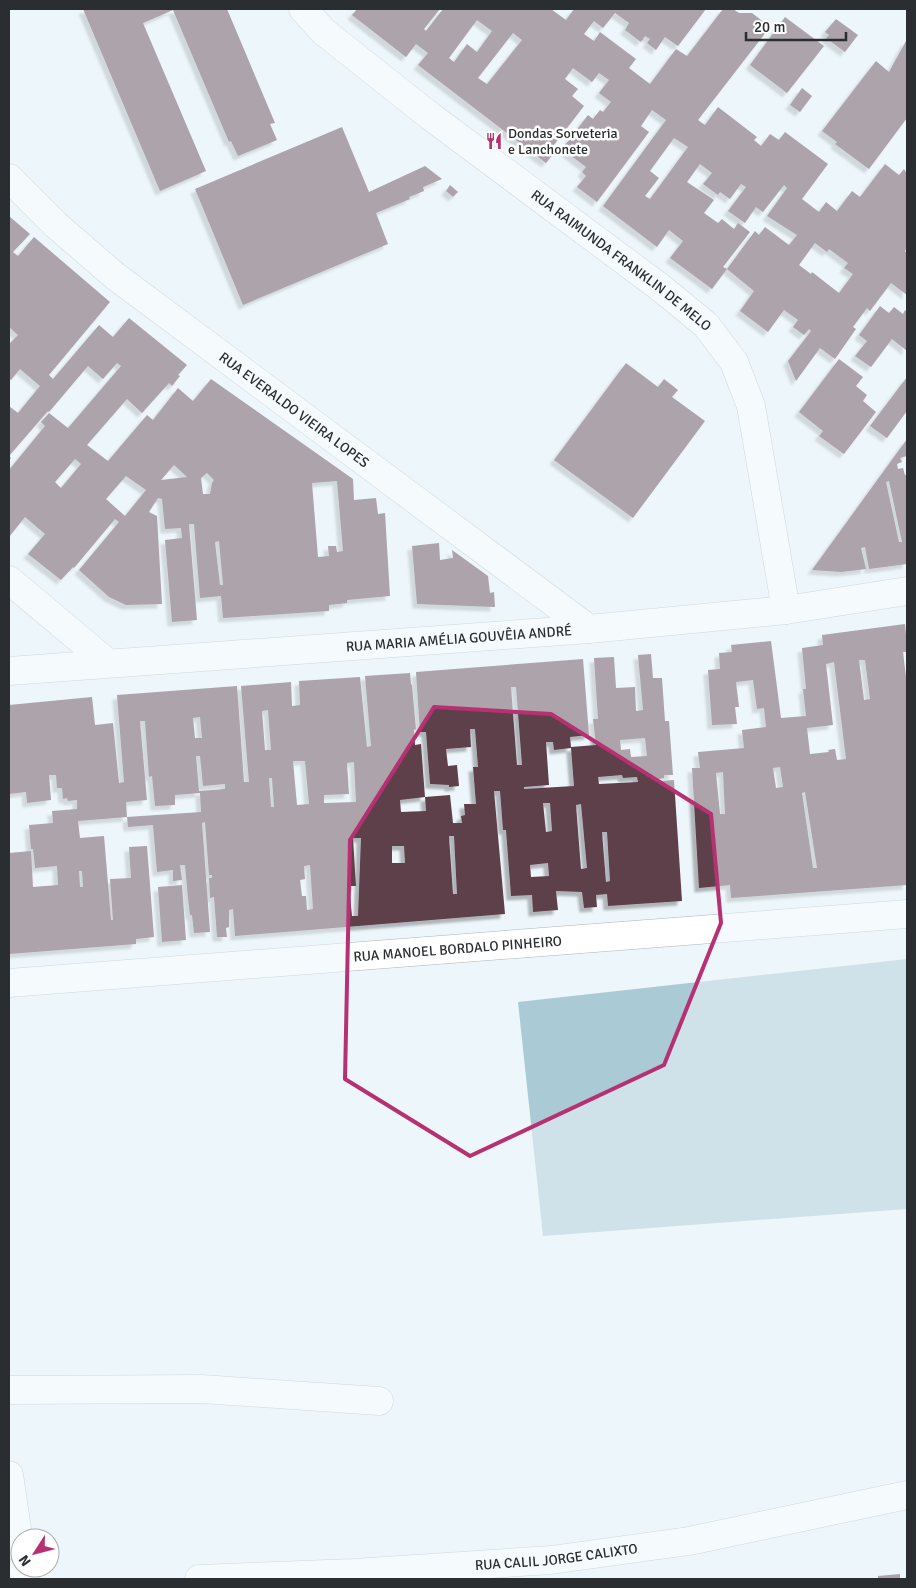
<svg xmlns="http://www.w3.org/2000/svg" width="916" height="1588" font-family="Signika,sans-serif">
<defs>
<filter id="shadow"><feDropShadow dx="-4.5" dy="4.5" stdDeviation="1" flood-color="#0004"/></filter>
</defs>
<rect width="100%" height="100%" fill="#edf6fa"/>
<polygon fill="#aacad5" points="907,959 907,1209 543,1236 518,1002"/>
<g fill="#5d3f4a" fill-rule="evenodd" filter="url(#shadow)">
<polygon points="83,9 227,9 275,123 270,124 277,140 238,156 231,141 229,142 173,10 143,23 206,171 160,191"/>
<path d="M357 9H440L424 29 426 31 443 9H551L566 20 574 9H706L678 46 665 37 656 50 647 43 650 39 645 36 641 42 625 30 629 23 615 13 603 28 594 21 584 34 594 41 600 32 636 59 629 68 650 84 676 49 687 56 723 9H733L739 13H752L770 27 698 120 705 125 718 107 757 137 754 140 761 146 770 134 779 140 785 132 828 164 802 199 819 212 826 202 837 211 852 191 860 197 885 164 899 175 904 169 907 174V248L905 251 907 253V295L891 283 870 311 867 308 853 327 856 329 835 359 820 348 796 381 788 361 811 331 809 329 804 335 793 327 798 320 784 310 768 332 740 311 754 291 727 269 712 289 670 258 683 241 669 230 657 247 603 206 666 120 652 110 641 126 649 132 597 202 577 187 586 176 582 172 586 167 562 149 588 115 593 119 600 110 603 112 611 102 599 93 609 80 599 73 592 82 573 68 565 79 578 89 572 96 584 106 550 150 554 153 546 163 418 65 428 53 416 44 406 57 352 15ZM477 20 492 31 477 52 467 44 454 62 449 58ZM513 33 522 40 487 84 478 78ZM674 138 688 147 650 199 645 196 659 178 650 171ZM700 164 712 173 703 184 718 195 720 192 730 199 741 184 746 187 728 211 745 223 756 207 763 212 784 185 787 188 767 216 797 235 789 245 765 227 759 235 755 231 727 269 723 267 750 232 738 223 734 229 722 219 718 223 704 213 714 200 687 182ZM815 243 827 252 829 249 848 263 844 268 853 274 839 293 812 272 811 274 799 265Z"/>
<polygon points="785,17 824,46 787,93 750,65"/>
<polygon points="836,19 858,35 845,52 826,38 829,35 825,32"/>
<polygon points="907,39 907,118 869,169 835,144 837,142 822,131 876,61 889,72"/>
<polygon points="802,88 812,96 800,112 790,105"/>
<polygon points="342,127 369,192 425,166 442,179 423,187 424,191 409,197 410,199 376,213 388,244 243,305 195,189"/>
<polygon points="450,185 458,192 453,197 446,191"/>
<path d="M9 216 30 234 13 252 18 256 34 237 110 302 49 375 53 379 99 325 113 337 129 318 187 365 178 375 180 376 172 386 169 383 142 413 127 399 87 445 108 461 147 415 153 420 178 388 193 401 211 379 353 479 354 500 376 498 378 514 385 513 390 596 347 600V603L329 605V611L223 618 221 596 200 598 194 524H189L197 620 172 622 165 540 182 538 181 528 165 529 162 499 158 498 149 512 157 516 162 604 126 605 109 597 79 570 119 522 115 519 74 568 73 567 61 580 28 554 45 534 25 517 9 537V470L45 426 41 422 49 413 68 428 121 366 117 363 103 379 88 366 49 412 48 411 9 456 11 458 9 461V406L18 413 40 386 20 369 11 380 9 378V344L18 335 9 327ZM75 459 81 464 61 488 55 482ZM174 465 187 477 161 480ZM207 473 214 480 212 483 210 494H203L201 478ZM126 476 146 490 125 516 106 499ZM337 481 343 551 337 552 336 546H328L329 556 318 557 312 483ZM219 541 223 585H220L215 542Z"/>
<polygon points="880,306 889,313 894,307 903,314 905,310 907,312 907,351 892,339 871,367 855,356 867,341 859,335"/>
<polygon points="839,359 863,377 856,386 867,395 863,401 876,412 844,454 819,436 823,431 799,412"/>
<polygon points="626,363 658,387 664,379 678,390 672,397 705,421 633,518 554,460"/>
<polygon points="907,377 907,411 887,438 870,426"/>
<path d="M907 439V456L900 458 902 462 897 464 898 469 903 468 905 475H907V564L869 569 865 547 861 548 866 569 841 572 812 570ZM889 481 902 542H899L886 482Z"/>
<polygon points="439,543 440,560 453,558 452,550 488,576 490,593 494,592 495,607 417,604 412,546"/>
<path d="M905 624 907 644V652H903L907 685V885L731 898 730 885 699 888 692 768H700L698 752 744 748 742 730 766 727 764 708 757 709 753 680 736 682 739 707H735L737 724 712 725 708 670 720 669 719 653 732 652 731 645 771 641 781 718 806 716 803 689H806L802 648 823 645 822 635ZM859 660H865L870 699 864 700ZM834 662 846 759 837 760 835 749 828 750 829 752 810 754 807 728 833 725 826 664ZM780 767 783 787 776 788 773 768ZM723 772 725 814H720L716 773ZM805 792 817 868H813L802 793Z"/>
<path d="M651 654 653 678H662L665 721H669L673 775H664V778L659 779V781L674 780 682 901 608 906 607 894 596 895 597 907 584 908 582 892 556 891 558 910 533 912 532 895 511 896 506 830H503L500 791H494L505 914 235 936 233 909 229 910V927L226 928 227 937H217L214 897 210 898 209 878H212V875H209L205 822 202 823 210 932 194 933 192 915H190L188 899 185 865H180L182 880 173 881V870L157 872 153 825 128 827 127 817 78 821 80 838 104 836 111 920H113L110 879 131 878 129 847 147 846 154 937 136 939V944L9 954V853L31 851 33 887 58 885 57 866 35 868 33 849H31L29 825 53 823 52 811 77 809V800L68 801 67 798 63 799 62 788H57L56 775H49L51 800 27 803 26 792 9 794V705L92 697 95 725 113 723 119 783 124 782 117 695 237 686 244 782H249L241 686 291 682 292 706 300 705 299 681 360 677 367 747 371 746 365 676 410 673 411 684 412 685 416 730 414 729 415 745 421 744 425 797 400 800 401 812 426 811 425 797 450 795 453 823H462L461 816 465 815 464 804H476L473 767H478L475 729H470L471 747 446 749 448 766 457 765 459 786 449 787V785L430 784 426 732H420L416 672 583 659 589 735 570 737 571 747 596 745 593 719H598L594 658 614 657 616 688 635 687 636 711 643 710 638 655ZM511 687H516L522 765H517ZM268 710 271 750H265L262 711ZM200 717 202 738H195L193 718ZM140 721H145L149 777 152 776 155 806 175 805V795L200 793 201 812 127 817 126 802 147 800ZM645 738 647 756 631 757 630 749 621 750 620 740ZM546 742H553L554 750 571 748 574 786 524 789V787L549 785ZM196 756H200L203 786 225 784V789L199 791ZM293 761H305L309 804 297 805ZM354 762 356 802 324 803V795L349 794 347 763ZM622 775 623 778 637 777 638 782 599 784 598 777ZM269 778H272L274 807H271ZM543 803H550L552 831 546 832ZM581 804 587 868 581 869 576 805ZM602 832H607L610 881 606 882ZM449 836H454L457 894H453ZM353 838H361L358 916H352L349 886H356ZM392 846H404L405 863H392ZM548 863 549 876 531 877 530 865ZM310 865 313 909 307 910 306 896H302L300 880 305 879 304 866ZM79 871H82L83 887H80Z"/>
<polygon points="182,885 186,940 162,942 158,887"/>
<polygon points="900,1574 900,1579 878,1579 878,1576"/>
</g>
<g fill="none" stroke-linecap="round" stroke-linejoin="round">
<g stroke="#abb4b7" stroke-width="29">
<g id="minor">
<path id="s1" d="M303 9 324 32 430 116 661 288 706 325 734 362 751 406 786 610"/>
<path id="s2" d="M9 178 56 225 115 276 589 629"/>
<polyline points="9,580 108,663"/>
<path id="s3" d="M9 671 589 629 786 610 907 591"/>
<path id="s4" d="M9 983 907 914"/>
<polyline points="9,1390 202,1389 379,1401"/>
<polyline points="9,1475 20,1549"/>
<polyline points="23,1568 25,1579"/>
<path id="s5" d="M199 1579 354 1573 551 1560 689 1541 907 1495"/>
</g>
</g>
<use href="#minor" stroke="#fff" stroke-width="28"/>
</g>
<path d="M0 0H916V1588H0ZM434 707 551 714 711 814 721 923 664 1065 470 1156 345 1079 350 840Z" fill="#edf6fa" fill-opacity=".55" fill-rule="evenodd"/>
<path fill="none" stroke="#b73072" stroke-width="4" stroke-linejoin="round" d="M434 707 551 714 711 814 721 923 664 1065 470 1156 345 1079 350 840Z"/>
<defs>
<g id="restaurant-bare" transform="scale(1.35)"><path d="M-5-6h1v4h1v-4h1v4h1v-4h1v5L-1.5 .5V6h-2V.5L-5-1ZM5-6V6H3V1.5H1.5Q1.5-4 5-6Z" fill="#b73072" stroke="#fff" stroke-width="2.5" paint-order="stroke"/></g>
</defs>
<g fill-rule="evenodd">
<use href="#restaurant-bare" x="494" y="141"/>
</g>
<g text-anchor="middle" stroke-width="5" stroke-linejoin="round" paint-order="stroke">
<g font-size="14" fill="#2b2e30" stroke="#fff" text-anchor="start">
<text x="508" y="138">Dondas Sorveteria<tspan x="508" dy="16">e Lanchonete</tspan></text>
</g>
<g font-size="14" fill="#2b2e30" stroke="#fff">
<text dy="5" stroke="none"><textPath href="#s1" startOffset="406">RUA RAIMUNDA FRANKLIN DE MELO</textPath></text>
<text dy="5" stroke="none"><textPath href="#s2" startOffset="368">RUA EVERALDO VIEIRA LOPES</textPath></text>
<text dy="5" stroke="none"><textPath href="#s3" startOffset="451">RUA MARIA AMÉLIA GOUVÊIA ANDRÉ</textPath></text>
<text dy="5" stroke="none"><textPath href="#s4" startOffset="450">RUA MANOEL BORDALO PINHEIRO</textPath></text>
<text dy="5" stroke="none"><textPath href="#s5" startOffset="358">RUA CALIL JORGE CALIXTO</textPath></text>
</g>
</g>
<rect width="916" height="1588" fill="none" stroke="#2b2e30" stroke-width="20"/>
<g transform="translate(35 1553) rotate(234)"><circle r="24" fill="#ffffff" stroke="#aaabac"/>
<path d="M0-4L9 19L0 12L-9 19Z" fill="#b73072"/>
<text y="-8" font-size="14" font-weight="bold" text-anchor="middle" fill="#2b2e30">N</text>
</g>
<path d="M746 32v8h100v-8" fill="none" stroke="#2b2e30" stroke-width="2.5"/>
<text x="754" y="32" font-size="15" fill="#2b2e30" stroke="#ffffff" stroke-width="4" paint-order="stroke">20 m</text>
</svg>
